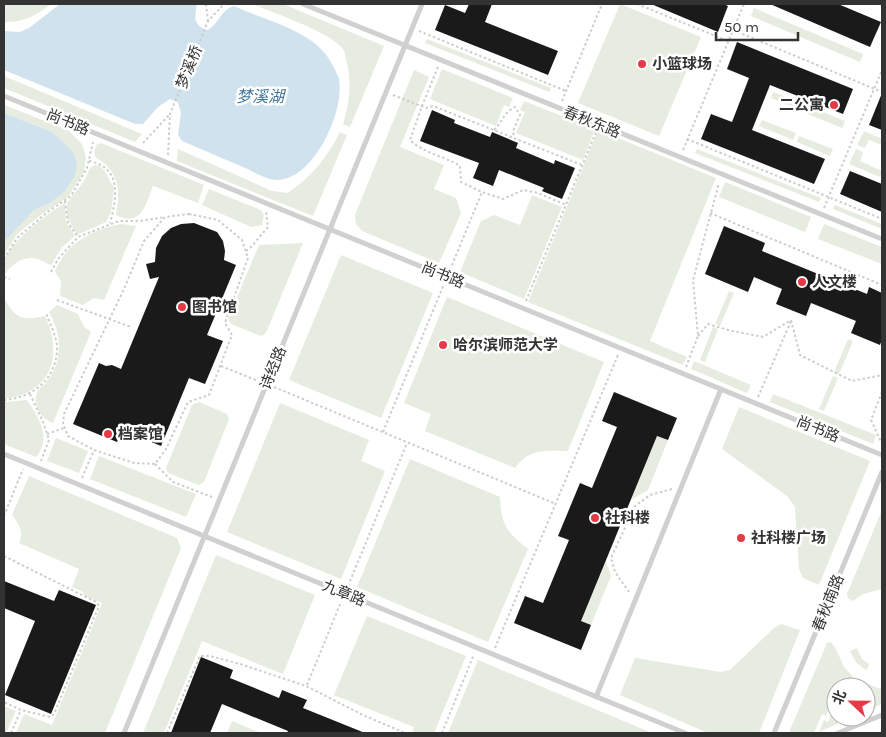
<svg xmlns="http://www.w3.org/2000/svg" width="886" height="737" font-family="Karla,'Noto Sans SC',sans-serif">
<rect width="100%" height="100%" fill="#fff"/>
<g fill="#e6ecdf">
<path d="M4 4H51C37 15 23 23 4 22Z"/>
<path d="M252 4H283L384 46 350 127 343 124C350 102 352 81 346 59 345 55 345 51 342 48 331 33 272 12 252 4Z"/>
<polygon points="620,4 701,37 659,136 578,103"/>
<polygon points="754,8 863,54 860,62 751,16"/>
<polygon points="427,39 551,88 549,92 425,43"/>
<polygon points="442,69 513,98 509,107 504,105 496,126 430,99"/>
<polygon points="414,70 429,77 400,147 444,165 434,189 456,198 461,213 439,263 362,231 356,224 355,215"/>
<polygon points="4,76 142,134 135,142 4,88"/>
<polygon points="773,92 807,105 804,112 771,98"/>
<polygon points="524,101 595,129 583,160 516,133 525,112 520,110"/>
<polygon points="4,105 68,130 82,144 86,157 84,172 68,197 42,214 17,234 4,255 4,242 6,239 34,210 50,203 52,132 4,113"/>
<polygon points="811,107 845,121 842,128 808,114"/>
<polygon points="762,120 796,133 793,140 759,126"/>
<polygon points="598,130 716,178 650,341 687,357 683,365 528,302"/>
<polygon points="864,131 882,139 882,145 869,140 865,148 857,145"/>
<path d="M340 132 347 135 313 216 177 161 178 149 272 191 288 193C311 177 327 158 340 132Z"/>
<polygon points="799,136 833,149 830,156 797,142"/>
<path d="M101 143 204 185 198 203 153 186C146 204 141 228 116 215 116 209 118 204 118 198 119 181 112 166 96 158L94 152 97 144Z"/>
<polygon points="697,149 821,198 819,202 695,153"/>
<polygon points="856,149 863,152 860,161 882,171 880,177 849,164"/>
<polygon points="95,165 99,165 104,170 114,188 111,212 106,222 77,235 67,217 67,203 84,181 90,168"/>
<polygon points="725,182 811,217 805,232 719,197"/>
<polygon points="209,189 261,210 264,215 262,225 251,227 202,205"/>
<polygon points="532,195 562,207 524,299 460,272 481,221 494,215 520,225"/>
<path d="M65 203 66 222 75 236 62 247 51 265C47 264 44 261 40 260 26 254 13 263 5 274L4 273C4 270 3 265 4 261 9 243 48 213 65 203Z"/>
<polygon points="835,205 882,224 882,229 833,209"/>
<path d="M122 224 136 226 104 300 94 298 83 305 60 296 61 281 55 272C66 243 93 229 122 224Z"/>
<polygon points="824,224 882,247 882,264 818,239"/>
<polygon points="303,243 266,333 261,336 231,324 228,319 259,245"/>
<polygon points="341,255 433,293 381,418 289,380"/>
<polygon points="729,291 734,293 720,326 715,324"/>
<path d="M447 297 604 362 568 451C545 451 530 448 515 468L425 431 431 414 404 403Z"/>
<path d="M4 298C16 319 21 321 45 316 64 357 51 393 4 399Z"/>
<path d="M57 305 78 314 84 327 91 332 53 423C42 419 32 406 37 393 38 389 42 387 45 384 51 377 57 366 58 357 61 341 57 326 49 312Z"/>
<polygon points="713,327 718,329 705,362 700,360"/>
<polygon points="848,339 853,341 839,374 834,372"/>
<polygon points="694,361 751,385 747,393 691,369"/>
<polygon points="833,376 838,378 824,411 819,409"/>
<polygon points="773,394 876,435 873,444 770,402"/>
<path d="M27 400C39 418 52 438 36 457L4 444V402Z"/>
<polygon points="199,402 227,414 229,419 204,482 199,485 168,473 166,468 192,405"/>
<polygon points="280,403 369,440 361,461 385,471 341,579 227,532"/>
<polygon points="739,407 870,461 819,585 803,578 799,569 795,507 787,496 722,449"/>
<polygon points="657,436 668,440 648,490 631,500"/>
<polygon points="56,438 88,451 79,473 47,461"/>
<polygon points="99,456 196,494 186,517 90,479"/>
<path d="M410 459 500 497C501 524 506 532 528 549L488 642 357 587Z"/>
<path d="M29 476 177 538 181 548 105 733H16L24 714 52 725 102 603 84 596 83 592 72 587 79 569 19 543C24 532 19 524 12 515Z"/>
<polygon points="882,510 882,589 863,594 853,601 848,598 847,594"/>
<polygon points="216,555 315,595 283,674 202,641 164,733 143,733"/>
<polygon points="606,561 611,576 591,625 581,621"/>
<polygon points="367,616 466,656 434,733 412,733 414,727 334,695"/>
<polygon points="781,624 800,630 759,733 708,733 620,695 635,658 721,672 730,670 774,628"/>
<polygon points="831,642 836,649 844,667 853,677 849,686 845,684 843,687 836,687 836,705 831,703 826,716 822,714 814,733 790,733 790,730 827,643"/>
<path d="M857 648 862 659 869 664 867 670C858 666 854 660 850 651Z"/>
<polygon points="478,660 652,733 448,733"/>
<polygon points="857,680 878,688 882,689 882,704 866,711 866,687 854,687"/>
<polygon points="4,706 16,711 6,733 4,733"/>
<polygon points="834,709 836,710 836,717 853,717 819,732 824,720 828,722"/>
<polygon points="232,721 261,733 227,733"/>
</g>
<g fill="#cfe2ee">
<path d="M60 4H197C195 16 192 25 207 30 219 25 220 10 234 6 262 19 309 30 327 56 331 62 337 72 339 79 345 111 314 180 277 180 266 180 255 172 245 168 224 159 203 150 182 141L178 135 181 113 178 102 170 99 158 107 143 124H135L4 70V31L20 32 29 28Z"/>
<polygon points="4,113 52,132 74,153 77,165 74,177 64,192 50,203 34,210 4,242"/>
</g>
<g fill="#1a1a1a">
<polygon points="469,4 492,4 485,22 558,51 548,75 435,30 445,5 465,13"/>
<polygon points="651,4 723,4 728,6 718,32"/>
<polygon points="770,4 838,4 881,22 870,47"/>
<polygon points="737,42 853,89 843,114 770,85 752,130 825,159 814,184 701,139 711,114 732,122 749,78 727,69"/>
<polygon points="882,93 882,130 869,125"/>
<polygon points="432,110 455,120 454,123 490,137 492,132 518,143 516,148 554,164 555,160 575,168 562,199 542,191 544,188 499,170 493,186 473,178 479,163 420,141"/>
<polygon points="850,171 882,184 882,212 840,194"/>
<polygon points="194,223 217,232 223,241 225,251 224,260 236,265 207,335 223,341 205,384 189,378 161,446 122,430 117,442 73,424 99,363 106,366 112,365 121,369 159,277 150,279 146,264 155,262 156,248 162,236 171,228 181,224"/>
<polygon points="724,226 765,243 762,251 867,294 869,287 882,293 882,339 880,345 851,333 856,321 811,303 806,316 776,304 782,289 754,277 748,292 705,274"/>
<polygon points="614,392 677,418 668,440 657,436 581,621 591,625 581,650 514,623 525,596 543,603 569,540 558,536 580,483 592,488 617,427 602,421"/>
<polygon points="4,581 54,601 59,590 96,605 51,714 5,695 35,621 4,608"/>
<polygon points="201,657 233,670 230,678 279,698 282,690 307,700 303,708 365,733 287,733 288,731 222,704 210,733 171,733"/>
</g>
<g fill="none" stroke-linecap="round" stroke-linejoin="round">
<g stroke="#cdcdcd" stroke-width="2" stroke-dasharray="2.5 2.5" stroke-linecap="butt">
<polyline points="206,4 208,21"/>
<polyline points="637,4 728,41"/>
<polyline points="733,30 882,92"/>
<polyline points="419,31 566,91"/>
<path d="M438 67 422 106 410 140C423 153 444 156 460 166L461 182 482 192 503 199 523 190 538 193 566 205"/>
<polyline points="393,95 426,108 433,106 582,165"/>
<polyline points="562,101 602,4"/>
<path d="M494 130C503 121 503 113 515 107L520 115 513 131 514 137"/>
<polyline points="687,139 882,219"/>
<polyline points="143,143 170,114"/>
<polyline points="683,150 744,4"/>
<polyline points="168,155 170,114 208,21 224,4"/>
<path d="M89 161C122 167 117 198 110 223"/>
<polyline points="65,201 68,223 78,237"/>
<polyline points="824,208 882,70"/>
<polyline points="710,213 882,285"/>
<polygon points="189,214 218,220 242,240 248,258 225,323 232,335 209,395 188,402 166,449 155,464 134,463 94,450 68,436 63,423 64,414 124,289 144,241 165,217"/>
<polyline points="246,251 251,247 268,227 266,212"/>
<polyline points="4,259 17,238 49,211 71,196 87,168 93,142"/>
<polyline points="450,270 482,192"/>
<polyline points="51,272 58,259 78,237 119,221 140,221 165,217"/>
<polyline points="4,277 10,279"/>
<polyline points="57,300 131,327"/>
<polyline points="526,301 596,132"/>
<polyline points="698,336 708,324 728,330 763,337 791,320 800,355 852,381 882,375"/>
<polyline points="221,366 258,381"/>
<polyline points="686,367 698,336 693,280 719,183"/>
<polyline points="274,387 556,504"/>
<polyline points="882,392 871,420 882,444"/>
<polyline points="30,394 44,424 49,440 41,461"/>
<polyline points="758,397 791,321"/>
<path d="M4 400C31 398 55 381 57 351 58 338 50 325 46 313"/>
<polyline points="383,432 444,284"/>
<polyline points="47,434 64,428"/>
<polyline points="155,464 173,482 212,497"/>
<polyline points="82,478 94,450"/>
<polyline points="4,516 23,469"/>
<polyline points="4,556 96,602 99,606 54,714 50,717 21,710 4,702"/>
<polyline points="348,586 407,443"/>
<polyline points="629,592 615,572 611,558 635,506 650,495 672,489"/>
<polyline points="495,648 618,355"/>
<polyline points="307,685 341,602"/>
<polyline points="11,733 21,710"/>
<polyline points="167,733 200,656 210,656 240,664 306,686 363,715 405,733"/>
<polyline points="442,733 474,654"/>
</g>
<g stroke="#d0d0d0" stroke-width="5">
<polyline points="303,4 882,239"/>
<polyline points="4,96 882,455"/>
<polyline points="4,454 685,733"/>
<polyline points="596,697 721,389"/>
<polyline points="124,733 422,4"/>
<polyline points="774,733 882,472"/>
<polyline points="838,733 882,715"/>
</g>
</g>
<g fill="#e63946" stroke="#fff" stroke-width="2">
<circle cx="642" cy="64" r="5"/>
<circle cx="834" cy="105" r="5"/>
<circle cx="802" cy="282" r="5"/>
<circle cx="182" cy="307" r="5"/>
<circle cx="443" cy="345" r="5"/>
<circle cx="108" cy="434" r="5"/>
<circle cx="595" cy="518" r="5"/>
<circle cx="741" cy="538" r="5"/>
</g>
<g text-anchor="middle" stroke-width="5" stroke-linejoin="round" paint-order="stroke">
<g font-size="15" font-weight="bold" fill="#333" stroke="#fff" text-anchor="start">
<text x="652" y="69">小篮球场</text>
<text x="824" y="110" text-anchor="end">二公寓</text>
<text x="812" y="287">人文楼</text>
<text x="192" y="312">图书馆</text>
<text x="453" y="350">哈尔滨师范大学</text>
<text x="118" y="439">档案馆</text>
<text x="605" y="523">社科楼</text>
<text x="751" y="543">社科楼广场</text>
</g>
<g font-size="15" fill="#333" stroke="#fff">
<text transform="translate(189 67) rotate(-68)" y="5">梦溪桥</text>
<text transform="translate(68 122) rotate(22)" y="5">尚书路</text>
<text transform="translate(592 122) rotate(22)" y="5">春秋东路</text>
<text transform="translate(443 275) rotate(22)" y="5">尚书路</text>
<text transform="translate(273 368) rotate(-68)" y="5">诗经路</text>
<text transform="translate(818 429) rotate(22)" y="5">尚书路</text>
<text transform="translate(344 593) rotate(22)" y="5">九章路</text>
<text transform="translate(828 603) rotate(-68)" y="5">春秋南路</text>
</g>
<g font-size="16" font-style="italic" fill="#3f7597" stroke="#fff">
<text x="260" y="102">梦溪湖</text>
</g>
</g>
<rect width="886" height="737" fill="none" stroke="#333333" stroke-width="10"/>
<g transform="translate(851 702) rotate(292)"><circle r="24" fill="#ffffff" stroke="#adadad"/>
<path d="M0-4L9 19L0 12L-9 19Z" fill="#e63946"/>
<text y="-8" font-size="14" font-weight="bold" text-anchor="middle" fill="#333333">北</text>
</g>
<path d="M716 32v8h82v-8" fill="none" stroke="#333333" stroke-width="2.5"/>
<text x="724" y="32" font-size="15" fill="#333333" stroke="#ffffff" stroke-width="4" paint-order="stroke">50 m</text>
</svg>
